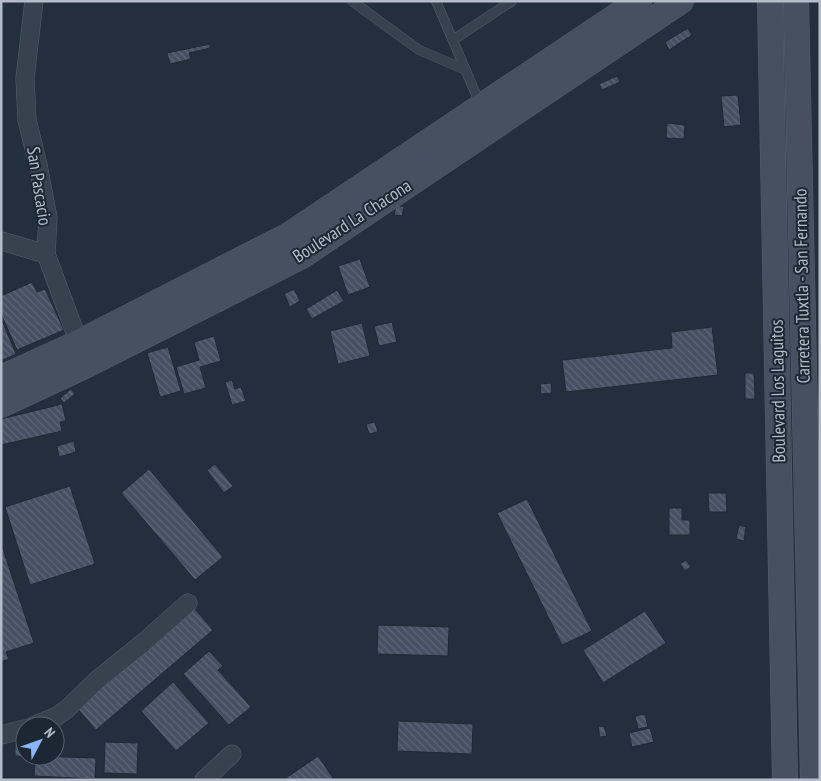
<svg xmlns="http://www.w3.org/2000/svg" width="821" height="781" font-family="'PT Sans Narrow',sans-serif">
<defs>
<pattern id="building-back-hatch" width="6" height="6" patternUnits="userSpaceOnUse" patternTransform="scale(1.25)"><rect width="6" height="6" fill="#455162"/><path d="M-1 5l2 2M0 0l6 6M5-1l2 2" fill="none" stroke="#5d6877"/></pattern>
</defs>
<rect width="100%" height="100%" fill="#242f3e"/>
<g fill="url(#building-back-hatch)" stroke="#1f2835">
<polygon points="688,28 692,35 669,50 665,42"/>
<polygon points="210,44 210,48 189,53 191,59 170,64 167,53"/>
<polygon points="617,76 620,82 602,90 599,84"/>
<polygon points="738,95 741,125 724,127 721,96"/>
<polygon points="667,123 685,125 684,139 666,138"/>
<polygon points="396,205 404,207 402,216 394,215"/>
<polygon points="360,259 370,287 348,295 338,266"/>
<polygon points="32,282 37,292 45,289 64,330 17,350 1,314 1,296"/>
<polygon points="294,289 300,301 290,307 284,294"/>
<polygon points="337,290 344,301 312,319 306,309"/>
<polygon points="1,318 16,354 1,361"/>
<polygon points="392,322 397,342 379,346 374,326"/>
<polygon points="362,323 370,356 338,364 330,331"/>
<polygon points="712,327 718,375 566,392 562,360 672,348 671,332"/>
<polygon points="214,336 221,361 200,367 206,388 184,394 176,367 199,360 194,342"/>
<polygon points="168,347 181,391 160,397 147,353"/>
<polygon points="745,373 754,373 755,399 745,399"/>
<polygon points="232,380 235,389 241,387 246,401 232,405 225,382"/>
<polygon points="551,383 552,393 541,394 540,384"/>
<polygon points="71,389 75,394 64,403 60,398"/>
<polygon points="62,404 66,421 60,422 62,431 1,445 1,419"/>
<polygon points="375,422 378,432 369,434 366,424"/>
<polygon points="74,441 76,452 59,457 57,446"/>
<polygon points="215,464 233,486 224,493 207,470"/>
<polygon points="149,469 223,557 195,580 121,493"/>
<polygon points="70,486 95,564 30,585 5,507"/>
<polygon points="708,493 726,493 727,512 709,512"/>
<polygon points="527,499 592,631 562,645 497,513"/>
<polygon points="669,508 682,508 682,520 690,520 690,535 669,535"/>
<polygon points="739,525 746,527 744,541 736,539"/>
<polygon points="1,543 34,643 6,652 9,659 1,662"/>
<polygon points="686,560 691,567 685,571 680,564"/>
<polygon points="194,608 213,630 96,730 77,708"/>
<polygon points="645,611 666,643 603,683 583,650"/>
<polygon points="378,625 449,627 448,656 377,654"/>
<polygon points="209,651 223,666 218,670 251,707 229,725 183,674"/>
<polygon points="173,682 209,723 176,751 141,711"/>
<polygon points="645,714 648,727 638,729 635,716"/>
<polygon points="398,721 473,724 472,754 397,751"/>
<polygon points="604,726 607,736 600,737 598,727"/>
<polygon points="650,728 654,742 632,747 629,733"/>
<polygon points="105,742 138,743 137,774 104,773"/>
<polygon points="15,744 25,745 25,756 31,756 31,757 15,756"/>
<polygon points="35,756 96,758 95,779 34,776"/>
<polygon points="318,756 333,778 331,780 283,780"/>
</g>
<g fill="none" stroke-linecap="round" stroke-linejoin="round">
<g stroke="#565f6c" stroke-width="10">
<g id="lane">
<polyline points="352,1 419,50 466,70"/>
<polyline points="436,1 481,106"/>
<polyline points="453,40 512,1"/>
</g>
</g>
<g stroke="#565f6c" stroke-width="19">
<g id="street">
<polyline points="34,1 25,78 27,120 38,165 48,218 46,254 83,354"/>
<polyline points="1,241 46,254"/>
<polyline points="33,726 57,716 67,709 96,681 143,643 188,603"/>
<polyline points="1,735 25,729"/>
<polyline points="204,780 232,754"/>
</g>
</g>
<g stroke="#565f6c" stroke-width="26">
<g id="secondary">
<polyline points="770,1 785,780"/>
<polyline points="796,1 813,780"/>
<polyline points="1,378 78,343 289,235 639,1"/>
<polyline points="1,405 87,365 302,256 681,1"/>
</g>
</g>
<use href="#lane" stroke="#38414e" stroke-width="9"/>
<use href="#street" stroke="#38414e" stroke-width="18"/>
<use href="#secondary" stroke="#465061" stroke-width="25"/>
</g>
<g text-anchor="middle" stroke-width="4" stroke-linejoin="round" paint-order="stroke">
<g font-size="18" fill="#b4bcc9" stroke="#1d2633">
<text transform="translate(39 186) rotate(81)" y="6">San Pascacio</text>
<text transform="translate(352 221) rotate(-33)" y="6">Boulevard La Chacona</text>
<text transform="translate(802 286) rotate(-91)" y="6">Carretera Tuxtla - San Fernando</text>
<text transform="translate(778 391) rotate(-91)" y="6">Boulevard Los Laguitos</text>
</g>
</g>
<rect width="821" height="781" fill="none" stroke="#b4bcc9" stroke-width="5"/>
<g transform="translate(40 741) rotate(49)"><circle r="24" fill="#1d2633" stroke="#59626f"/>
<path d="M0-4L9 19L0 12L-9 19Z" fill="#8ab4f8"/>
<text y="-8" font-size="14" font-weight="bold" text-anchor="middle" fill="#b4bcc9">N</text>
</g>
</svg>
